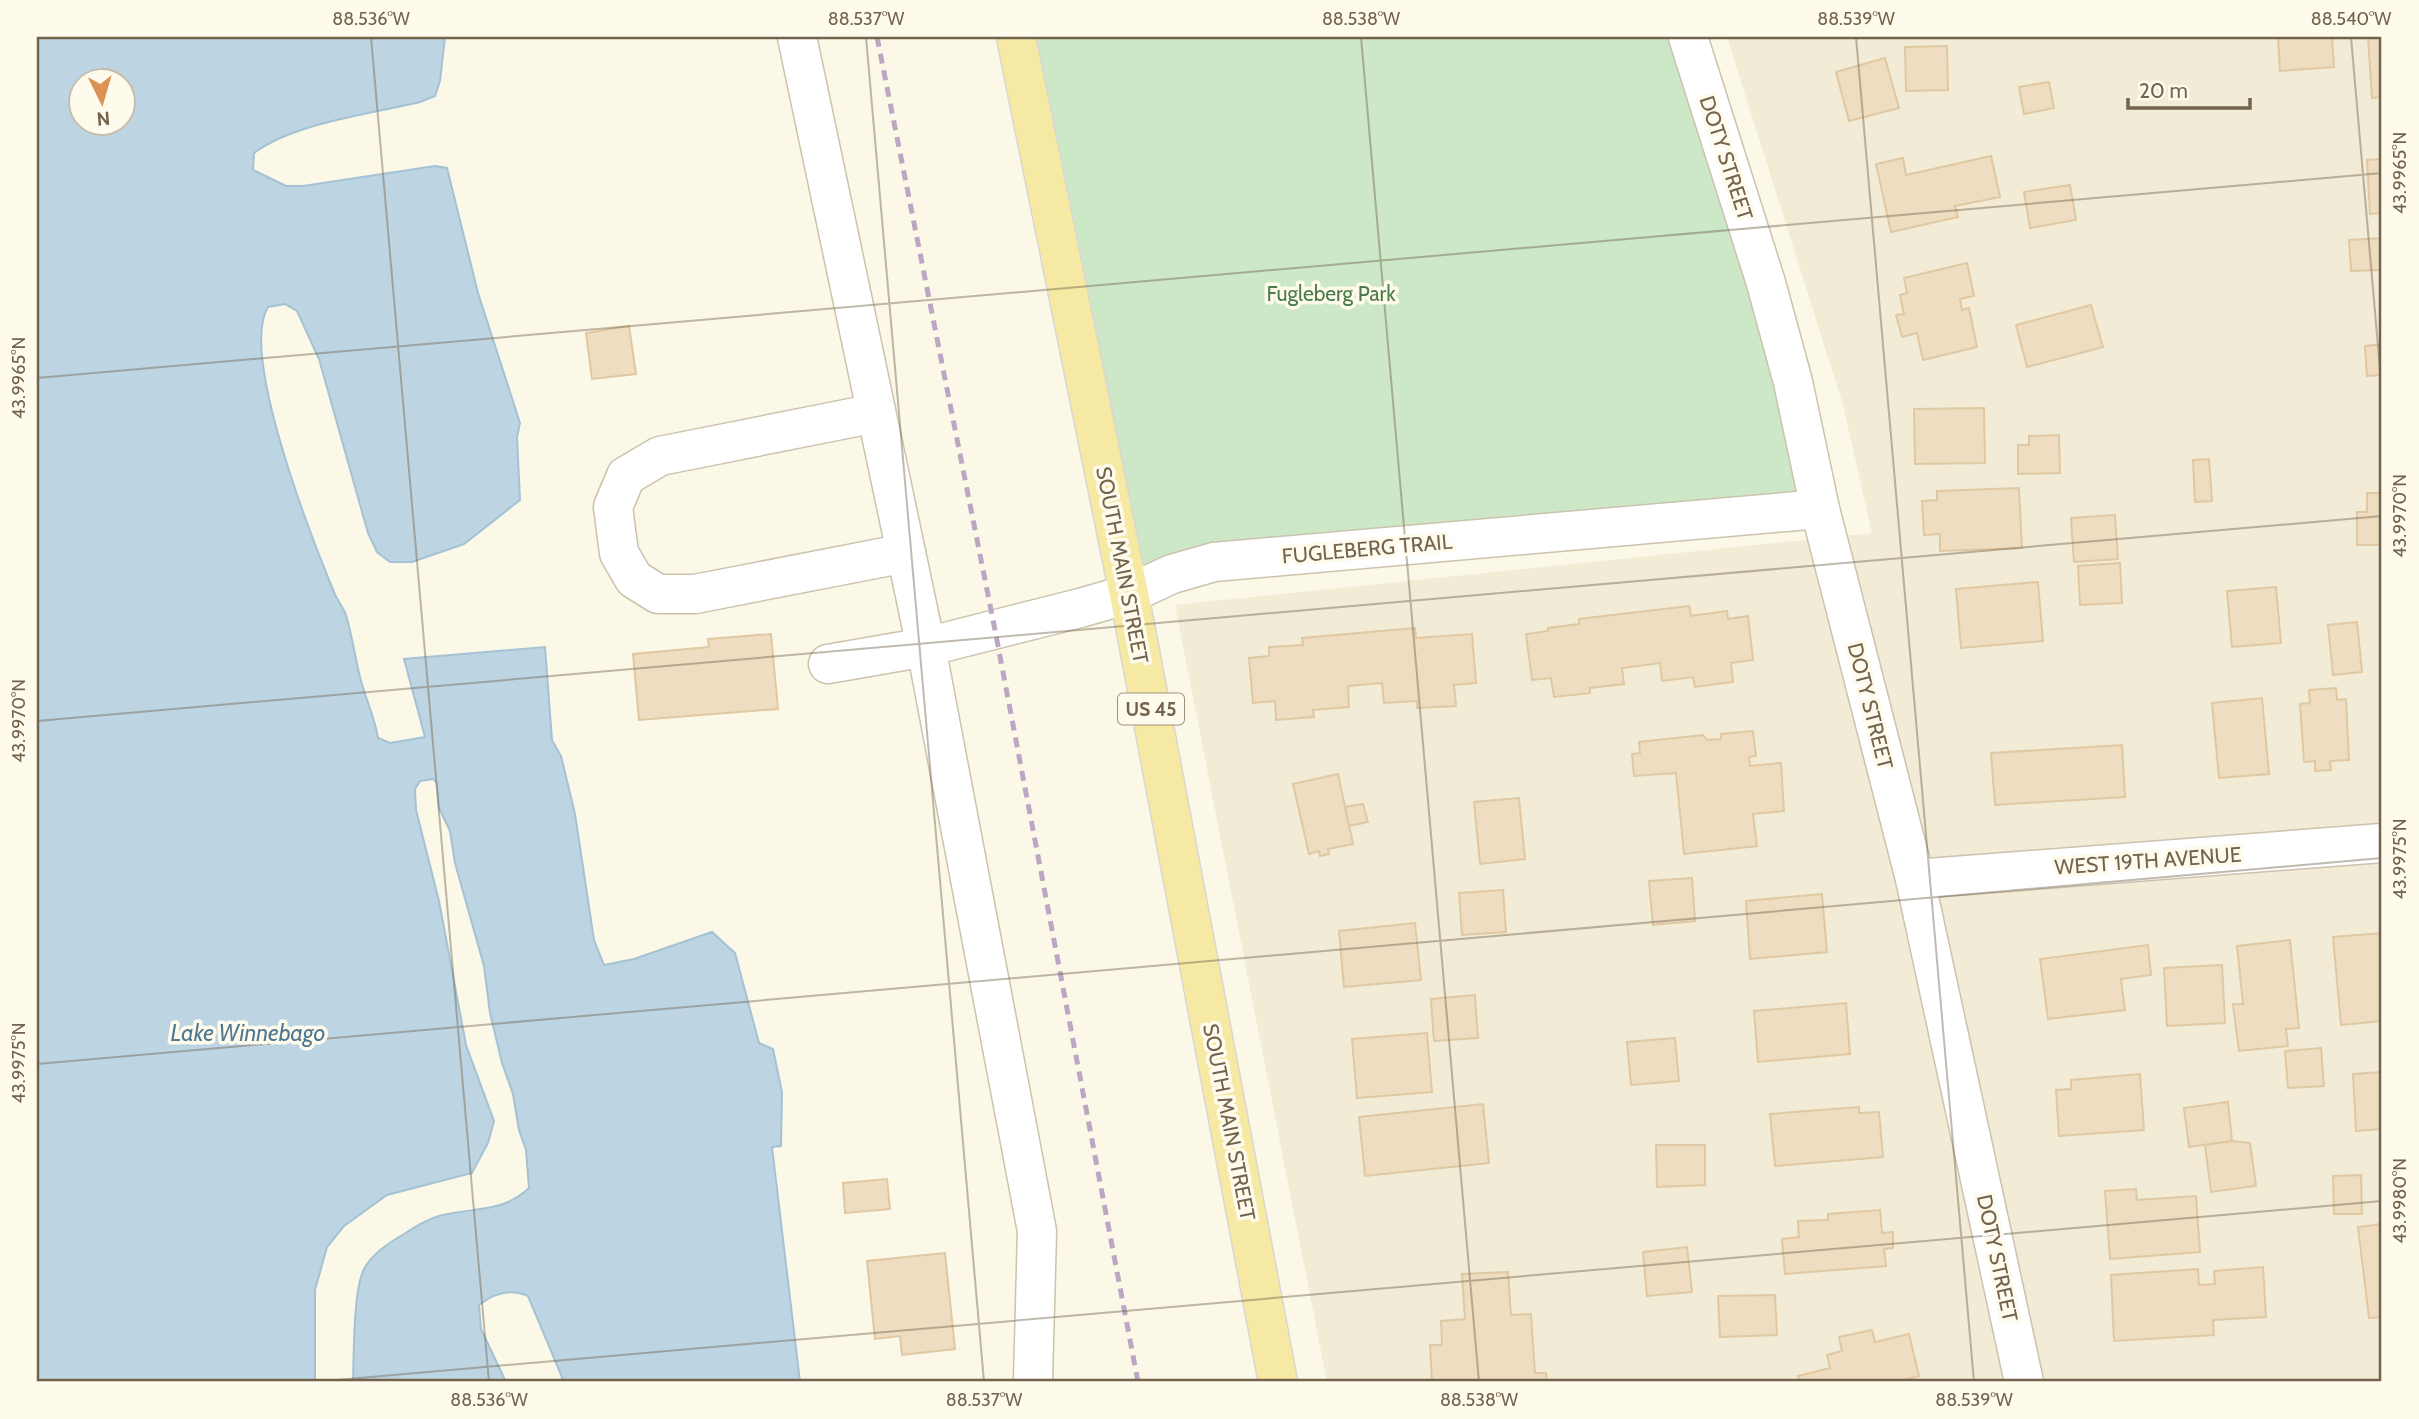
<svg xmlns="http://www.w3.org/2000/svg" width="2419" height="1419" font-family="Cabin,sans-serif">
<rect width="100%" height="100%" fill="#fbf8e7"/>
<polygon fill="#f2ebd6" points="1727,37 2382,37 2382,1382 1327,1382 1175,605 1872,533 1843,405"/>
<polygon fill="#cce8c6" points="1016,37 1688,37 1820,509 1214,562 1129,594"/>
<path fill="#bdd5e3" stroke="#a4c2d4" stroke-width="2" fill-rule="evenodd" d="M37 37H445L440 81 435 96 420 102C370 114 294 123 254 153L253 170 286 186H303L435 166 447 168 478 293 520 423 517 437 520 500 464 544 412 562H390L377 552 368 533 319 359 297 311 285 304 268 307C239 354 312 539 334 592 337 600 343 607 346 615 352 635 355 657 360 677 365 698 375 717 378 738L390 743 425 737 404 659 545 647 552 740 561 756 575 814 594 940 604 965 634 959 712 932 735 953 759 1043 773 1049 782 1092 781 1146 772 1147 800 1382H564L528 1296C510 1288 494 1293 479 1305L481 1329 506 1382H353C354 1356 353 1291 364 1269 371 1255 390 1242 404 1234 416 1226 429 1218 443 1215 476 1207 502 1213 529 1188L526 1150 519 1130 513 1094 502 1063 490 1013 484 966 455 863 450 831 439 808 437 783 433 779 420 781 415 789 416 810 439 901 466 1045 494 1121 488 1143 472 1173 387 1195 344 1226 327 1247 315 1290V1382H37ZM80 80H122V122H80Z"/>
<g fill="#eeddc0" stroke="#e0c8a2" stroke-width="2">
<polygon points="2278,37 2332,37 2334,67 2280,71"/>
<polygon points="2382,37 2382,97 2372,98 2368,38"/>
<polygon points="1947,46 1948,90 1906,91 1905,47"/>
<polygon points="1885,58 1899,108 1849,121 1836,72"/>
<polygon points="2049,82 2054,108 2024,114 2019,87"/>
<polygon points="1991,156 2000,197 1955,206 1958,217 1891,232 1876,164 1903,158 1906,175"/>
<polygon points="2382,159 2382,213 2370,214 2367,160"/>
<polygon points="2070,185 2076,220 2030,228 2024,192"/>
<polygon points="2382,238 2382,270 2351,271 2349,240"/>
<polygon points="1967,263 1974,296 1960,299 1962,310 1969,308 1977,347 1923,360 1917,333 1902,337 1896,315 1904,314 1900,295 1907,293 1904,278"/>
<polygon points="2091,305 2103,347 2027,367 2016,325"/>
<polygon points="629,326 636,374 592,379 586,333"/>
<polygon points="2382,344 2382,375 2367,376 2365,346"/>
<polygon points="1984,408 1985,463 1915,464 1914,409"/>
<polygon points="2059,435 2060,473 2018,474 2018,445 2029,445 2029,436"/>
<polygon points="2209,459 2212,501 2195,502 2193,460"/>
<polygon points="2019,488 2022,548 1940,551 1940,534 1924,535 1922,501 1937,500 1937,491"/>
<polygon points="2367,493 2382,493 2382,545 2357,545 2357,512 2367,512"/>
<polygon points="2115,515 2118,559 2074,562 2071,518"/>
<polygon points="2120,563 2122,603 2080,605 2078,566"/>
<polygon points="2038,582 2043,641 1961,648 1956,589"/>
<polygon points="2276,587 2281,643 2232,647 2227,591"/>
<polygon points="1689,606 1691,616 1727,611 1728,619 1748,616 1753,660 1731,663 1733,682 1695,687 1693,677 1662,681 1660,663 1622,668 1624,684 1590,688 1590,693 1554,697 1551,678 1532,680 1526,634 1548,631 1548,628 1579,624 1579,619"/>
<polygon points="2357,622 2362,672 2333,675 2328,625"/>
<polygon points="1415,628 1416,638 1472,634 1476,683 1454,685 1456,706 1417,708 1417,701 1384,703 1382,683 1348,686 1349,707 1313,710 1314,717 1276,720 1275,701 1253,703 1249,658 1269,656 1269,647 1303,645 1302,638"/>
<polygon points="771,634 778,709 639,720 633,654 709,647 708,639"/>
<polygon points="2336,688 2337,700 2346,699 2349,760 2330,761 2331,770 2315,771 2315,761 2304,762 2300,704 2310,703 2309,690"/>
<polygon points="2262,698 2269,774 2219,778 2212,703"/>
<polygon points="1753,731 1756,756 1749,757 1750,766 1781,763 1784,811 1753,814 1757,846 1684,854 1676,773 1634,776 1632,754 1640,753 1639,742 1703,735 1707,740 1721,739 1721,734"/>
<polygon points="2122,745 2125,797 1995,805 1991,753"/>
<polygon points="1338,774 1353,844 1328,849 1329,854 1320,856 1319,851 1309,854 1293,784"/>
<polygon points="1519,798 1525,859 1480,864 1474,802"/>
<polygon points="1363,804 1368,822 1349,826 1345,807"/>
<polygon points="1692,878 1695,921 1653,925 1649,881"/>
<polygon points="1503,890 1506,932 1462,935 1459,893"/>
<polygon points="1822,894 1827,952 1750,959 1746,901"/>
<polygon points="1415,923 1421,980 1344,987 1339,931"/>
<polygon points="2382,933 2382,1021 2341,1025 2333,937"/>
<polygon points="2290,940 2299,1028 2286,1029 2288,1046 2239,1051 2233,1004 2243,1004 2237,946"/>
<polygon points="2148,945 2151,975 2121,979 2125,1010 2048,1019 2040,959"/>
<polygon points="2222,965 2225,1023 2167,1026 2164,968"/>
<polygon points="1475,995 1478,1038 1434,1041 1431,999"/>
<polygon points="1846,1003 1850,1054 1758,1062 1754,1011"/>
<polygon points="1427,1033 1432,1092 1357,1098 1352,1039"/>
<polygon points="1675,1038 1679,1081 1631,1085 1627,1042"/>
<polygon points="2321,1048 2324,1086 2288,1088 2285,1051"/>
<polygon points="2382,1072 2382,1129 2356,1131 2353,1074"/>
<polygon points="2140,1074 2144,1130 2059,1136 2056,1090 2071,1089 2071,1080"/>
<polygon points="2228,1102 2232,1141 2189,1147 2184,1108"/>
<polygon points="1483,1104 1489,1163 1365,1176 1359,1117"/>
<polygon points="1859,1107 1859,1113 1879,1112 1883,1157 1775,1166 1770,1114"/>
<polygon points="2232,1141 2250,1143 2256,1186 2211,1192 2205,1145"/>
<polygon points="1656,1145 1705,1145 1705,1185 1657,1187"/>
<polygon points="2361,1175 2362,1214 2334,1214 2333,1176"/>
<polygon points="887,1179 890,1209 845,1213 843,1183"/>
<polygon points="2136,1189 2137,1200 2196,1196 2200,1252 2110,1259 2105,1191"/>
<polygon points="1880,1210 1882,1233 1893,1232 1893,1248 1884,1249 1886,1266 1785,1274 1782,1239 1799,1237 1798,1221 1828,1220 1828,1214"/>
<polygon points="2382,1224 2382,1317 2369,1318 2358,1227"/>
<polygon points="1687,1247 1692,1292 1647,1296 1643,1252"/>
<polygon points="945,1253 955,1349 902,1355 900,1336 875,1339 867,1261"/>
<polygon points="2263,1267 2266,1317 2213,1320 2214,1335 2114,1341 2111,1275 2198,1269 2199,1285 2215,1284 2214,1271"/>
<polygon points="1508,1272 1511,1315 1531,1314 1535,1373 1546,1373 1547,1382 1432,1382 1430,1345 1442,1345 1441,1321 1465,1319 1462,1274"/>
<polygon points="1775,1295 1777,1335 1720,1337 1718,1296"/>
<polygon points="1872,1330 1875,1342 1909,1334 1919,1376 1896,1382 1800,1382 1798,1376 1830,1368 1827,1355 1842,1351 1839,1337"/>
</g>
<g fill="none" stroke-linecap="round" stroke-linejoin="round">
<g stroke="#ccc2ae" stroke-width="41">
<g id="minor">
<polyline points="797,37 926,647 1037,1231 1033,1380"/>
<polyline points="1688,37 1766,283 1793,382 1820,509 1915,879 2024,1382"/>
<polyline points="876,413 660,456 626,476 613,507 619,553 634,579 658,594 695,594 906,553"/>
<polyline points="828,664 926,647 1080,608 1129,594 1172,574 1214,562 1820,509"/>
<polyline points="1915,879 2382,843"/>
</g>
</g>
<g stroke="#dbd6d1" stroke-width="41">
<polyline id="major" points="1016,37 1129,594 1278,1382"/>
</g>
<use href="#minor" stroke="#fff" stroke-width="38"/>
<use href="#major" stroke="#f5e9a4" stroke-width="38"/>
<polyline stroke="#bda6c4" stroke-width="5" stroke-dasharray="10 7" stroke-linecap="butt" points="877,37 995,630 1138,1382"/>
</g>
<path fill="none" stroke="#73634d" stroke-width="2" stroke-opacity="0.45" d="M371 37 489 1382M866 37 984 1382M1361 37 1479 1382M1856 37 1974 1382M2351 37 2382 392M37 378 2382 173M37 721 2382 516M37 1064 2382 858M314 1382 2382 1201"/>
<g text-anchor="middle" stroke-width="7" stroke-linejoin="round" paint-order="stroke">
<rect fill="#fefbed" stroke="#9d917d" stroke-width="2" x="1118" y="693.5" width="66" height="31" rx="5"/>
<g font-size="19" font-weight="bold" fill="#73634d">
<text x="1151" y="716">US 45</text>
</g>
<g font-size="21" fill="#73634d" stroke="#fefbed">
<text transform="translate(1726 158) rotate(72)" y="7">DOTY STREET</text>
<text transform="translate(1367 549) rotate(-5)" y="7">FUGLEBERG TRAIL</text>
<text transform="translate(1122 565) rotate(79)" y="7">SOUTH MAIN STREET</text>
<text transform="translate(1870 706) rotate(76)" y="7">DOTY STREET</text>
<text transform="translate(2148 861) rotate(-4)" y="7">WEST 19TH AVENUE</text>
<text transform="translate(1229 1122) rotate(79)" y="7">SOUTH MAIN STREET</text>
<text transform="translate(1997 1258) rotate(78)" y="7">DOTY STREET</text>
</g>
<g font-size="21" fill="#4c7d49" stroke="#fefbed">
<text x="1331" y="301">Fugleberg Park</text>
</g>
<g font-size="23" font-style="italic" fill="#4f7892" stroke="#fefbed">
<text x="248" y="1041">Lake Winnebago</text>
</g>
</g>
<rect width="2419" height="1419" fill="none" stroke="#fefbed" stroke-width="77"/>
<g transform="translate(102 102) rotate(175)"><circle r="33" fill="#fefbed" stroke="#c6bead" stroke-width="2"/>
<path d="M0-5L12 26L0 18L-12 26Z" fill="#dc9255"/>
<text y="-10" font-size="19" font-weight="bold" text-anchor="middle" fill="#73634d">N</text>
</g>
<path d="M2128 98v10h122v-10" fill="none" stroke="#73634d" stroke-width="3.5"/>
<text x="2139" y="98" font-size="21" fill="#73634d" stroke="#fefbed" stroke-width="5" paint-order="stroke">20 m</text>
<rect x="38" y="38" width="2342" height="1342" fill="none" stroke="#73634d" stroke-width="2.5"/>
<g font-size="18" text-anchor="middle" fill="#73634d">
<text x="371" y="25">88.536°W</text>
<text x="866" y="25">88.537°W</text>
<text x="1361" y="25">88.538°W</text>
<text x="1856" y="25">88.539°W</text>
<text x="2351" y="25">88.540°W</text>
<text transform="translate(2400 173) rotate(-90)" y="6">43.9965°N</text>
<text transform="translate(19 378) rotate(-90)" y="6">43.9965°N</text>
<text transform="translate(2400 516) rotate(-90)" y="6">43.9970°N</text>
<text transform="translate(19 721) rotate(-90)" y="6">43.9970°N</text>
<text transform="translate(2400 859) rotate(-90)" y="6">43.9975°N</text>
<text transform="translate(19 1063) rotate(-90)" y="6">43.9975°N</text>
<text transform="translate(2400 1201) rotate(-90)" y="6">43.9980°N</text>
<text x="489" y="1406">88.536°W</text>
<text x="984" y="1406">88.537°W</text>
<text x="1479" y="1406">88.538°W</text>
<text x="1974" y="1406">88.539°W</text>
</g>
</svg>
